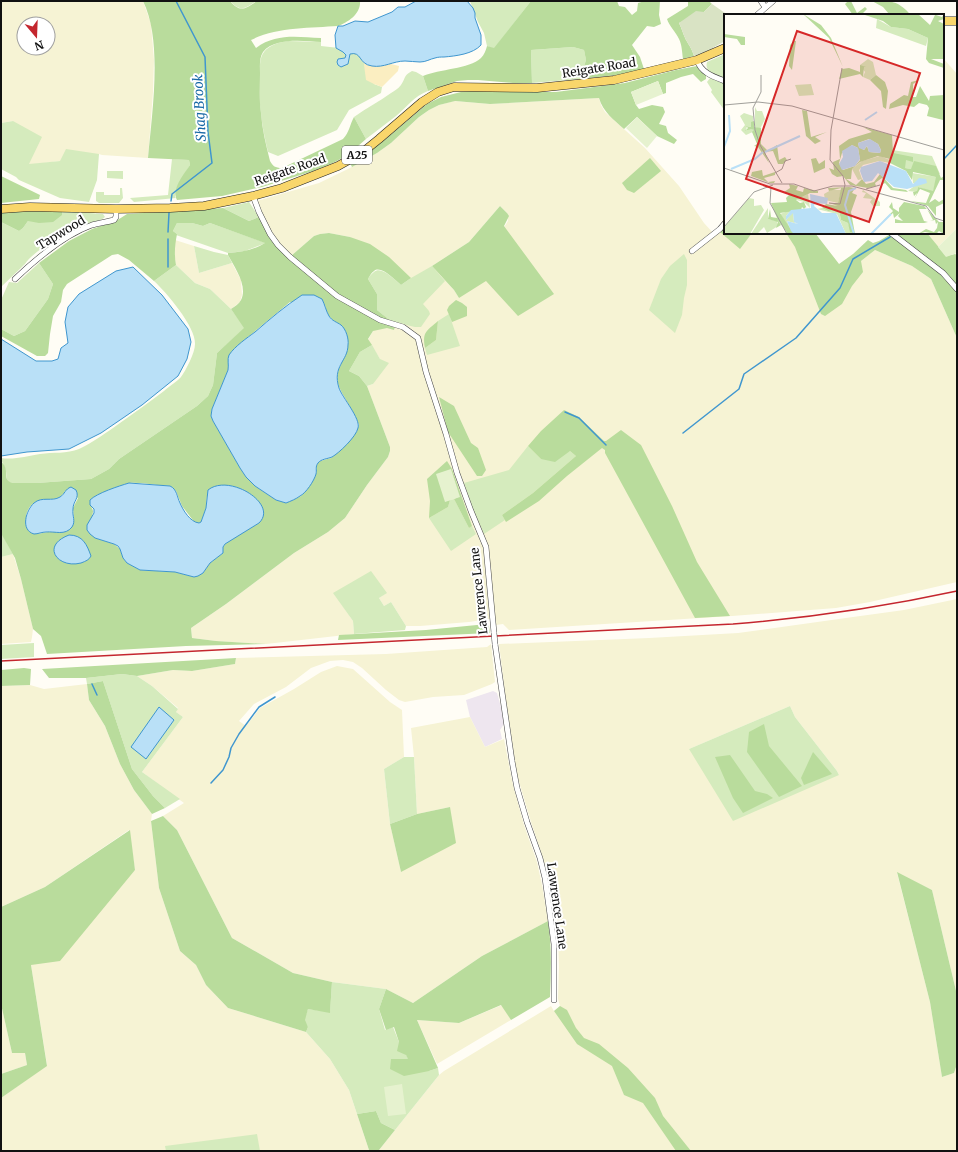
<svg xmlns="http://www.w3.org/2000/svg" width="958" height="1152" font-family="Merriweather,serif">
<rect width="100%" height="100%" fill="#fffdf5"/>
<polygon fill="#eee6ef" points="493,691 497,693 501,707 504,724 500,730 502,739 485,747 470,717 466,700"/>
<g fill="#f6f3d4" fill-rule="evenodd">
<path d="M1 1H143L151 24 154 60 153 92 148 158 102 155 99 154 60 161 28 165 13 121 1 123ZM24 24H48V48H24Z"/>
<polygon points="943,58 957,74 957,228 938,247 927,233 943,233"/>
<path d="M599 98 601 105 605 112 645 148 679 186 704 223 715 235 720 232 725 233H815L839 264 861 261 875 250 912 266 931 279 957 338V582L870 602 836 608 732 616 509 630 503 624 496 625 495 618 469 622 420 626H406L391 602 384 606 379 598 386 593H334L353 621 354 634 266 644 216 641 192 638 191 628 226 604 294 553 328 532 345 518 367 485 388 457 390 451V447L367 386 373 384 380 359 368 340 373 331 410 278 350 237 329 233 320 234 314 236 291 256 271 233 257 201 319 183 348 169 377 153 391 143 419 117 429 110 439 105 454 101 490 104ZM500 206 507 213 508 221 459 298 454 290 432 266 469 242Z"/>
<polygon points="175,240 194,246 199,273 232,263 241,280 242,295 240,302 231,309 210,289 195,283 176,265 175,259"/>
<polygon points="13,554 21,579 33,629 32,637 31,642 1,644 1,557"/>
<path d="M957 599V995L932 890 897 873 930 1002 942 1077 954 1073 957 1064V1151H1V1098L47 1065 31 965 135 870 129 830 45 887 1 907V686L30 685 44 689 87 684 89 700 105 726 120 764 134 790 152 814 151 821 159 888 180 951 196 965 206 985 228 1008 306 1032 330 1059 349 1090 369 1150H379L439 1075 444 1071 551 1006 554 1011 560 1006 558 999 559 967 558 929 551 889 543 858 531 822 517 775 506 701 499 644 649 638 738 633 853 617 904 610ZM790 706 795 717 837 771 839 775 689 749Z"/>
<polygon points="491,644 495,682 492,684 464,695 433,697 405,702 399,700 386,690 362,668 353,662 343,660 330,661 311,668 286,687 254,704 239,721 246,726 260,708 294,689 321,672 337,666 353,669 390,702 402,710 404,757 384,769 390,824 401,872 450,807 417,814 414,757 411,728 470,717 485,747 504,739 513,785 524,825 537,862 542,885 548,921 482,956 413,1003 386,989 332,982 293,973 232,938 177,830 163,816 184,803 142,772 183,717 176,712 178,708 152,686 137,676 173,670 192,671 235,664 236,658 386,654 487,647"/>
<polygon points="1,1004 12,1053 25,1053 27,1065 1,1074"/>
<polygon points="502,1005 511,1020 437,1064 417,1020 459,1023"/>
</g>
<g fill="#d5ebbd">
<path d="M230 1H257C245 8 241 13 230 1Z"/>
<polygon points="470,1 531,1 494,49 487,46 484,33 478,22"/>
<path d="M288 41 321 42V46L357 50 363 57 374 84 382 87 381 93 349 110 337 130 278 156 268 152C265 139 262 126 261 113 259 100 260 88 260 76 260 68 259 58 264 52 269 45 280 42 288 41Z"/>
<polygon points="573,47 584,50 586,60 580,79 532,83 531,50"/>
<path d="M725 54V79C717 75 704 73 707 62Z"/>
<path d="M412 71 416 72 423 76 428 91C414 96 407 107 396 116 386 124 376 131 366 139L354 117C366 108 379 102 391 93 394 91 398 89 401 85 406 78 403 76 412 71Z"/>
<polygon points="710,78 725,84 725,111 711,92 712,90 707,82"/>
<polygon points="13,121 42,137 29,164 60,161 66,149 99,154 97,180 89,202 60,198 19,180 16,177 1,169 1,123"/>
<polygon points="172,159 189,160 190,165 178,185 175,197 176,198 134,202 130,198 168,195"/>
<polygon points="107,171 123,171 123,179 107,178"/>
<polygon points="120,188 122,188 123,198 119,203 99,203 96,201 96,192 104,192 104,195 120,195"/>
<polygon points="249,202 259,217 249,221 223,208"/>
<path d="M62 211 103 214 105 217C99 222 91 222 84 225 69 231 34 250 25 264L1 287V249H2L1 222 19 231 23 228 28 221Z"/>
<polygon points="177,223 192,223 203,226 210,223 266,243 245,251 228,253 176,235 177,234 173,231"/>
<polygon points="194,246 214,252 228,255 232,263 199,273"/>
<polygon points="684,254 687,260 687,285 684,298 682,315 675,333 649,310 661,279 670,266"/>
<polygon points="39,263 53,284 48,299 25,331 14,336 1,329 1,300 9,282 17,283"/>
<path d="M176 265 195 283 210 289 231 309 245 328 217 353 213 385 208 396 197 406 119 459 109 469 91 479 37 483H11C4 480 8 474 5 468 4 463 1 462 1 458 15 460 26 456 40 454 53 452 67 454 79 449 94 442 107 432 120 423 135 412 150 402 164 391 169 386 177 382 181 377 186 370 195 353 195 344 196 327 166 292 154 281Z"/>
<path d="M432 266 445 281 423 304 429 311 430 314 421 327C410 328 403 322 392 322L377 310V294L368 279C369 277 371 274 374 272 381 265 395 280 401 285L411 278Z"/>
<polygon points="449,314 460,346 427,355 425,348 436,340 438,321"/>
<polygon points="372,345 380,359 389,363 373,384 367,386 359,376 349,371 360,352"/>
<polygon points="528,446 541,459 570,451 576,456 533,493 502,515 505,520 484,534 473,509 464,483 509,470"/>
<polygon points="454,499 469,528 472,526 476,534 451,551 429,518 448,507 450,500"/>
<polygon points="1,532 13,554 1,557"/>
<polygon points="371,571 387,593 379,598 384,606 391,602 406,626 405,630 354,634 353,621 333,593"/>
<polygon points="34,643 34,657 1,659 1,645"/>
<polygon points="122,674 137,676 152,686 178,709 176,712 183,717 142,772 180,799 165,808 153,796 132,769 103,681 87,684 86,678"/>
<polygon points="790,706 795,717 837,771 839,775 733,821 689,749"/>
<polygon points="404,757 414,757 417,814 390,824 384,769"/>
<polygon points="332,982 386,989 379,1009 385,1030 393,1027 399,1042 409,1060 429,1071 438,1068 439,1075 395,1130 381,1123 376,1111 357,1114 349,1090 330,1059 306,1032 308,1027 304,1020 308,1009 330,1012"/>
<polygon points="257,1134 260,1151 166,1151 165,1146"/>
</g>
<g fill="#b9dc9c" fill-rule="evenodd">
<path d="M143 1H230C240 13 245 9 257 1H360C361 14 348 22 338 26 311 28 276 27 251 40L256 48C276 33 297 37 321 38V42C304 41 275 37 263 52 259 58 260 67 260 73 260 86 259 100 261 113 262 129 266 145 270 161 273 166 275 168 282 168L343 139C349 133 350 124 354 117L366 139 349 154 335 162 313 171 291 178 262 187 222 196 177 200C171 189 184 174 190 165L189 160 148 158C152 113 163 41 143 1Z"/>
<path d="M531 1H617L619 6 625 7 632 15 637 11 638 3 645 1H660L659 15 661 24 654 27 647 26 632 45 640 57 644 69 617 75 580 79 586 60 584 50 573 47 531 50 532 83H513L478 80H468L457 81 428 91 423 76C439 69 469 69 481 58 484 55 486 50 487 46L494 48Z"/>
<path d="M688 1H709L712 4 704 12 679 23C682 29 683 34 686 40 689 45 692 49 694 56L683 59C682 52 682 45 679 39 676 32 669 26 667 19L688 6Z"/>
<polygon points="848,1 851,1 857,13 865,7 867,9 861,15 853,15 845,4"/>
<path d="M872 1C892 1 897 0 911 15H888L889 14 883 7Z"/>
<path d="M697 66 706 75V79L701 82 693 74 681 77 666 83V93L663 94 658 81 631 92 636 105 639 109 652 105 663 107 665 112 659 124 666 126 668 133 677 140 674 144 657 136 637 117 624 129C614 120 603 112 599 98L490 104 455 101 439 105 429 110 419 117 391 143 377 153 352 167 350 163 363 156 387 138 427 104 441 97 461 92 482 90 522 92H556L625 83 676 70Z"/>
<polygon points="650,158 661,171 634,193 627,190 622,183"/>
<polygon points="1,176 40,195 39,199 1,203"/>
<polygon points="500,206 507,213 509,216 504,226 554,294 518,316 486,281 459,298 454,290 432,266 469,242"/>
<path d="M223 208 249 221 259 217 272 240 291 256 314 236 320 234 329 233 350 237 370 244 389 257 411 278 401 285C395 280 381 265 374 271 371 273 369 277 368 279L377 294V310L387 318 395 326 394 330 387 328 373 331 368 339 372 345 360 352 349 371 359 376 367 386 390 447V451L388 457 367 485 345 518 328 532 294 553 226 604 191 628 192 638 216 641 266 644 186 646 47 654 41 636 33 629 21 579 15 558 2 535 1 534V461C2 463 5 465 5 467 8 474 3 479 12 483H37L91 479 109 469 119 459 197 406 208 396 213 385 217 353 244 328 231 309C235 306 239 304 241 300 248 286 235 268 228 255V253C242 252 254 250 265 243L210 223 203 226 192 223H177L173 231 177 234C175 244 174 255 176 265L154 281 129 260 118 254 112 255 67 284 63 290 61 302 53 316 50 334 48 353 45 356H37L1 336V329L14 336 25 331 48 299 53 284 39 263 69 241 92 229 116 221 127 214ZM290 302 325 305C327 317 332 320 342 326L341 364C332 382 341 390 349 405 353 411 356 418 359 425L353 436 336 454 331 458 320 461 316 465V474L301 496 286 503 276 500 255 486 246 477 240 468 213 421 211 416 212 409 228 370 230 355 241 343ZM129 483C143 482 156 486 170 486L176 491 182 506 195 523H199L201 522 206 508 207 496 259 523 227 542 223 547V553L210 563 203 573 194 577 175 572 140 570 127 563 123 558 120 549 114 544 95 538C94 532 92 526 92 520 91 513 96 513 90 505L100 494ZM65 491 78 498 73 508 74 520 64 532H48L37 534 27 526C26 520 25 516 28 510 37 492 57 507 65 491Z"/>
<polygon points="39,210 62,211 62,215 53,222 39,223 28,221 23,228 19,231 1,222 1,212"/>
<polygon points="725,226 725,233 752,233 740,249 720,232"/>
<polygon points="786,233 815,233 839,264 853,254 868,240 873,243 879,241 889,235 935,269 949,283 952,280 943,270 895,233 927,233 946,256 955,254 957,255 957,338 931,279 912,266 875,250 861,261 863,272 852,286 842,304 825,316 821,314 795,247"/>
<polygon points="456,300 462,303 467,307 467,316 452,322 447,310 449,306"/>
<path d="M438 321 436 340 425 348C422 331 427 331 438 321Z"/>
<polygon points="439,397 454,406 471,443 478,448 486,470 482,476 477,476 448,432"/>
<polygon points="564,410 579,417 604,441 606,441 621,430 641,445 672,506 697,562 730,616 695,618 605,453 605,450 602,448 567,476 539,501 506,522 502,515 533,493 576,456 570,451 555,462 541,459 528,446 541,431"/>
<polygon points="447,461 452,469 472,526 469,528 454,499 460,496 446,501 450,500 448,507 429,518 430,501 427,479"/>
<polygon points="487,624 489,627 490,633 338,640 339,635 426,630"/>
<polygon points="236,658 235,664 192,671 173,670 137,676 122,674 86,678 49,678 42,669"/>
<polygon points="24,668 31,669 30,685 1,686 1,670"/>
<polygon points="103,681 132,769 153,796 165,808 152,814 134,790 120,764 105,726 89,700 87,684"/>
<polygon points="764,724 769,746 802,786 779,797 747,752 749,732"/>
<polygon points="813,752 832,774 804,785 801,778"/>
<polygon points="730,755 755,791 767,794 773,798 743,813 733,798 715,757"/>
<polygon points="450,807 456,843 401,872 390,824 417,814"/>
<polygon points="163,816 177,830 232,938 293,973 332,982 330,1013 308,1009 305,1020 308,1027 306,1032 228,1008 206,985 196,965 180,951 159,888 151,821"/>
<polygon points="130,830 135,870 60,961 31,965 47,1066 1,1098 1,1074 27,1065 25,1053 12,1053 1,1004 1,907 45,887"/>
<polygon points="897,872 932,890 957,995 957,1064 954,1073 942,1077 930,1002"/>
<path d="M548 921C552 946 551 971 550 997L511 1020 501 1005 459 1023 417 1020 438 1068 429 1071 404 1076 390 1069 391 1059H408L406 1055 397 1051 399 1042 394 1027 386 1030 379 1009 386 989 413 1003 482 956Z"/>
<polygon points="560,1006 567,1010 576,1028 584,1038 599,1044 628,1068 655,1098 663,1116 691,1151 676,1151 643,1103 624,1095 612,1066 577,1044 554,1011"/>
<polygon points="376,1111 381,1123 395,1130 379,1150 369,1150 357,1114"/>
</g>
<polygon fill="#fbeec1" points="363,57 399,66 398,71 382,87 374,84 366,80"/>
<path fill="#d9e3c4" d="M712 4 728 15H725V41L709 50 694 56C692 49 689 45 686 40 683 34 682 29 679 23L696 11 704 12Z"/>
<g fill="#e6f2cf">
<polygon points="658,81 663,94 636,105 631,92"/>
<polygon points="637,117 657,136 647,148 626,128"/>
<polygon points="957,228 957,253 946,257 938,247"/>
<polygon points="451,469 460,497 445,502 436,474"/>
<polygon points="402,1084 406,1114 388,1116 384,1087"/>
</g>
<g fill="#b9e0f7" stroke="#3f96cf">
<path d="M416 1H467L473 8 475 13V18L481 35V45C473 54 456 56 444 57 441 57 438 57 435 58 430 59 426 62 420 62 415 62 410 61 405 61 393 61 384 68 372 66 358 64 362 51 350 54L348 64 341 67 338 65 337 62 338 59 345 58 346 55 343 52 336 48 335 35 338 26H343L355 21 368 22 392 12 398 7H405Z"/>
<polygon points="133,267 162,295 188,329 191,342 187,359 178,376 142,405 101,433 69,449 27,452 1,456 1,339 36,361 52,361 58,359 61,348 68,343 65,322 68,307 79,294 116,271"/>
<path d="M302 295H314L322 299C325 305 326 311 329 316 332 321 337 322 341 325 346 329 349 339 348 345 348 361 332 366 339 388 342 397 361 419 358 428 356 437 339 453 332 457 327 459 321 459 318 463 315 467 317 470 316 474 314 481 306 493 300 496 296 499 291 501 286 503L276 500 255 486 246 477 240 468 213 421 211 416 212 409 228 370C229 365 227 359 229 355 235 346 247 338 255 332 270 319 285 306 302 295Z"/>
<path d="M129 483 170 486C177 489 177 497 180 503 183 510 190 522 199 523L201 522 206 508 208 490C229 473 279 504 259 523L225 544 223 547V553L210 563 203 573 198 576 194 577 175 572 140 570 127 563 123 558 120 549 118 546 114 544 95 538 90 534 87 530V525L94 513V509L90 505V500C97 493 119 486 129 483Z"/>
<path d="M71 487 76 490C80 498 73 501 73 509 72 516 76 521 72 527 65 536 55 531 46 532 42 532 38 534 34 534 20 530 26 510 34 503 42 496 52 502 60 497 65 494 65 489 71 487Z"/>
<path d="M69 535C83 535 87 545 91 556 89 560 86 561 81 563 58 569 40 546 69 535Z"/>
<polygon points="159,707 174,720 146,759 131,747"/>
</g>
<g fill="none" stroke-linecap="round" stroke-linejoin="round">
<g stroke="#3f96cf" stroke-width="1.5">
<polyline points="943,160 957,145"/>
<polyline points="171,201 172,194 212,163 208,132 205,57 176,1"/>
<polyline points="168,232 169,213"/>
<polyline points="896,233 897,233"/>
<polyline points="168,267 168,239"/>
<polyline points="565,412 579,418 606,445"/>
<polyline points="683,433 739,389 744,374 796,338 840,288 853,259 890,237"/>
<polyline points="92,684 97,695"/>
<polyline points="211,783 223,770 229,757 231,748 239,734 259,707 275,697"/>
</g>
<g stroke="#444" stroke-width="6">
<g id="street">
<polyline points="761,1 765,7"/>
<polyline points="757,15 773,1"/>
<path d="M697 60C701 73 714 77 725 81"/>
<polyline points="253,196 259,212 270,234 278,245 290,257 337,296 380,320 403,327 418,338 426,372 446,434 457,473 471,511 486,547 494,633"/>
<polyline points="891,233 943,273 957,289"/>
<polyline points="692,251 720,229 725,223"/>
<path d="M15 279C37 258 64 235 92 225 99 223 107 222 114 220L116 217V209"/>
<polyline points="495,644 512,761 517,788 527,822 540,858 545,878 554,944 554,1000"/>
</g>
</g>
<g stroke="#222" stroke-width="9">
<g id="primary">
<polyline points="943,21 957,21"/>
<polyline points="1,209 30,207 116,209 170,208 204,206 253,196 282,188 338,166 363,152 379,139 422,102 438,92 454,87 537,88 614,80 697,60 725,48"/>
</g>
</g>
<use href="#street" stroke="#fff" stroke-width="5"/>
<use href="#primary" stroke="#f9d66b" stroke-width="8"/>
<path stroke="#c4262e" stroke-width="1.5" d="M1 661 733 624C808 618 883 607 957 591"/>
<g stroke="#444" stroke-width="6" stroke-linecap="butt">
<polyline id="street-bridge" points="494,633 495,644"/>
</g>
<use href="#street-bridge" stroke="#fff" stroke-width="5"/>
</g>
<g text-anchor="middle" stroke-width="4" stroke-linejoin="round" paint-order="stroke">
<rect fill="#fff" stroke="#585858" stroke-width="1" x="342" y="146" width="30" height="18" rx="3"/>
<g font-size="11" font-weight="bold" fill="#111">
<text x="357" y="159">A25</text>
</g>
<g font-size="12" fill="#111" stroke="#fff">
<text transform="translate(599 68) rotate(-9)" y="4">Reigate Road</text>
<text transform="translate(290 170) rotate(-19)" y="4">Reigate Road</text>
<text transform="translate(61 233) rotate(-31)" y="4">Tapwood</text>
<text transform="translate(479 591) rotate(-96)" y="4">Lawrence Lane</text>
<text transform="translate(557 906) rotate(82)" y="4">Lawrence Lane</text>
</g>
<g font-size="13" font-style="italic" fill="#1768a6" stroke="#fff">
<text transform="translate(199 108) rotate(-93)" y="5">Shag Brook</text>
</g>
</g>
<g transform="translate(724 14)">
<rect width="220" height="220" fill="#fffdf5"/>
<path d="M153 5 167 13 184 15 204 24 202 32 152 14ZM144 45 149 48 152 61 146 66 139 63 141 58 136 51ZM87 70 90 81 75 82 71 71ZM31 93 33 97H38L41 105 36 115 31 113ZM20 99 29 102V111L27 113 23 112 22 117 27 114 31 117 22 121 17 116 21 111 16 102ZM168 136 208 142 216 160 181 154 169 141ZM156 142 166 146V149L155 147 139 151 135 156 138 165 134 166 128 155 138 147ZM188 159 213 163 209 178 194 173 193 178 184 177 193 170 189 169ZM107 176H117L114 189 101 186 100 180ZM139 176 156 188V192H149L146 188 148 185 139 184 142 179 138 178ZM84 180 86 194 80 188 72 186ZM25 184 30 185V192L37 191 40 196 26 220H0V213ZM44 194V205L53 207 54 212 43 219 40 213 33 220H27ZM98 194 104 197 115 196 117 206 124 209 128 220H122L113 200 93 195ZM67 196 62 202V206L69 198 70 208 74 210 63 207 67 217 56 200Z" fill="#d5ebbd"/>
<path d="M79 0 97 11 107 24 119 53 105 24ZM138 0H194L206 11 211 1 209 0 218 3 220 0V5L214 7 220 10V45H207L220 50V54L205 49 202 45 204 24 184 15 167 13 159 7ZM0 20 21 23V31H17L13 25 0 23ZM70 27H72L68 56 65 52 66 31ZM136 51 142 53H140L139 63 136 60 115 65 118 55 125 54 136 58ZM152 61 161 68 164 77 162 95 159 93 157 77 146 66ZM195 66 189 70V83H192L196 72 205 87 206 82 220 81V114L219 106 203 102 205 94 203 91 195 89 190 93 179 91 165 95 166 90 180 81 184 82 187 68ZM78 96 83 97 87 123 103 118 91 123 97 127 91 130 82 122ZM30 107V113L37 114V130L44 137 53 131 55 146 61 143 63 146 59 150H54L49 137 41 138 45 149 34 133 30 132 33 130 28 118 30 116 27 115 21 117 24 114 22 112 27 113V108ZM139 113 168 121 169 139 189 143V148L182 146 181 154 187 155 190 147 212 152 217 164 220 162V166H216L205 189 211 185 215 188 220 185V189L212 193V202L204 192 186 187 202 189 206 179 196 175 191 184 193 179 190 182 189 178 193 177 194 173 209 177 212 163 189 158 188 166 182 157 166 149V145L154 142 136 148 128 155 127 165H122L132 171 138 165 142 170 150 168 156 160 169 174 182 176 184 178 167 176 161 169 157 171 160 166 158 164 151 169 152 172 144 174 126 171 119 162 113 163 108 160 105 154 110 156 109 148 116 145 115 132 125 125 148 118ZM145 125 154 130 157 136 156 139 145 138 143 132 140 136 135 133 134 129ZM128 131 134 134 136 146 131 152 119 156 115 149 118 139ZM92 144 95 150 101 146V154L90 159 87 145ZM38 156 39 162 51 158V161L40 164 44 168 51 167 50 169H46L27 162 28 158ZM65 170 74 172 72 176 79 178 80 174 94 177V179H86L72 186 76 189 80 188 83 195 82 193 80 195 78 193 77 196 56 199 70 220H64L53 205 57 211 52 214 54 208 44 205 46 195 47 203 53 204 47 189 63 188 62 184 66 180 60 178 66 174ZM125 173 131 174 128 179 133 181 127 198 131 220 126 218 124 209 117 206 115 196 104 197 98 194 102 190 114 192 105 189H114L117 174 105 177 104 174ZM168 188 169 194 175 198V194L180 188 200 192 215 208H220V220L215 217 212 220 201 218 194 220 202 215 210 218 213 214 214 208 212 210 211 206 206 207 209 206 203 195H195L200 207 204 208 200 209H171V205L179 207 174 202 176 199 170 204 169 199 158 208 169 197 165 193Z" fill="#b9dc9c" fill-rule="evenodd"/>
<path d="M146 125 154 130 157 136 156 139 145 138 143 132 140 136 135 134 134 129ZM128 131 134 134 136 145 131 152 118 156 115 150 119 143 118 137ZM156 147 182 157 189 170 195 164 202 165 203 169 183 175 170 173 154 159 148 167 140 168 136 157 137 153ZM86 180 104 184 103 190 91 189 90 192 98 199H112L122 220H70L67 217 63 207 74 210 70 208 69 199 62 206V202L67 196 87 194Z" fill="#b9e0f7"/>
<path fill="none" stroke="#b9e0f7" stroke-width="2" d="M141 106 153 98M0 133 6 117 5 101M41 138 76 122M7 155 31 145 39 138M130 220 121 191 125 177 132 174M147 220 167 200"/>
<path fill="none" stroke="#a09f9a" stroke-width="1" d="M37 61V78L29 94 31 116 36 131 58 169M0 91 34 88 68 92 220 136M0 154 46 170H70L90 177 109 172H128L202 192 211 204 220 207M51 159 58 155 61 147 67 145M47 173 46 189 63 220M142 175 156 171M105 189 116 190 121 171 119 162 106 146 107 116 118 54M0 213 30 178 49 171"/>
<path fill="#d62828" fill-opacity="0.15" stroke="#d62828" stroke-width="2" d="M73 17 196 59 145 208 22 165Z"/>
<rect width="220" height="220" fill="none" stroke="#111" stroke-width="2"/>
</g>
<rect width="958" height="1152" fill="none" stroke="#111111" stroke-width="4"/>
<g transform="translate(36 36) rotate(161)"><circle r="19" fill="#ffffff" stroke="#a0a0a0"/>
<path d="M0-3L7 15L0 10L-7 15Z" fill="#c4262e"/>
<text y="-6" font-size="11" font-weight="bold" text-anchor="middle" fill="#111111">N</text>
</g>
</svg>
